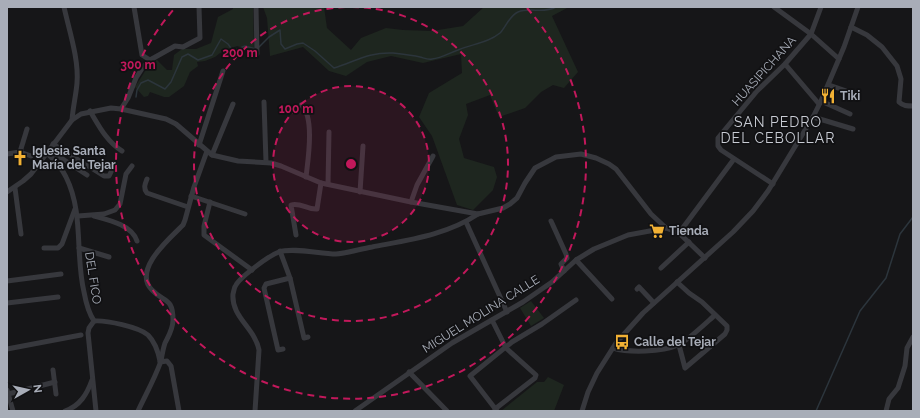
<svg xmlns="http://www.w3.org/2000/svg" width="920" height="418" font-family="Raleway,sans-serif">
<rect width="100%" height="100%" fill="#161618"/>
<g fill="#1e261f">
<polygon points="233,7 253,7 254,51 237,46 220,53 215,57 205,61 197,62 198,66 190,72 184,86 169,97 164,97 150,92 148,96 144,97 135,87 149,65 157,60 167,70 172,70 174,55 182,49 196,49 211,43 218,17 233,9"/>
<polygon points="263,7 324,7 327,28 351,50 361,38 386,28 403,30 432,31 463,26 484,7 569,7 552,16 578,72 564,88 553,85 541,92 525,108 499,117 490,95 466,104 468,115 459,139 464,158 494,167 497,177 493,190 473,210 457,205 432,136 419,117 429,93 462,73 461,54 423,63 391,56 367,62 346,76 329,71 303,47 270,56 267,18"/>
<polygon points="531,301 544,318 531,326 520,308"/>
<polygon points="548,377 564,385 554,411 501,411 537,382 544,382"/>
</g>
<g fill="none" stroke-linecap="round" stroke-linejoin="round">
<g stroke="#2c353c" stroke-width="1.5">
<path d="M259 47 269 37 280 30 281 44 285 49 297 44 303 43 315 51 334 68C356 61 369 52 393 53 402 54 412 55 420 57 424 58 428 60 432 59 442 58 449 53 458 50 472 44 488 43 500 33 506 27 509 16 518 12 530 7 544 14 556 7"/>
<polyline points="136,97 137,90 141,83 148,80 165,89 171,82 182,57 188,54 198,60 212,55 221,39 228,44 233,51 245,46 256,49"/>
<polyline points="816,411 860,311 886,278 900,234 913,217"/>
</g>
<g stroke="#37383d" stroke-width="5">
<path d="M64 7C69 30 79 59 77 83 76 95 73 107 72 120"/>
<polyline points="134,7 142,55 150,60"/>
<polyline points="256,7 257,54"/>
<polyline points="774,7 811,34 839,59"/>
<path d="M851 27 867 35 882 47 897 66 901 79 899 102C903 106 907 106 913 106"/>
<polyline points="785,64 819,104"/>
<polyline points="829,85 855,94"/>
<polyline points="821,101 850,114"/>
<polyline points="264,102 266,162"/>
<path d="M301 105C315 116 308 160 306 177"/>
<polyline points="121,109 128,98 136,78 143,67 150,60 175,46 183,47 200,38 199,7"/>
<path d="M90 111C99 126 107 142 122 151"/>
<polyline points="813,117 853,129"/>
<polyline points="53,144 104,176 109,176 111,172"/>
<polyline points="199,145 223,71"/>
<polyline points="49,150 87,175"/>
<polyline points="20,152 27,129"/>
<path d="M47 153C54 160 62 168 66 177 84 213 75 255 84 292 86 303 88 312 94 321"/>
<polyline points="7,154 20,152 31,156"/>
<polyline points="212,155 233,104"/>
<path d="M147 179C145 184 143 188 147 193L188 207"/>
<polyline points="328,184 329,132"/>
<polyline points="773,184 721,150 718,146 718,138 757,91 785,64 811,34 821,7"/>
<polyline points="15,188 21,234"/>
<polyline points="7,192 23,181 31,174 72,120 81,114 111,108 121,109 166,119 176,124 212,155 238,161 271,163 281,166 321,183 411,202 478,214 503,208 510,204 517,198 525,183 535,168 556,157 581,154 596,158 609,164 616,169 651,214 666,228 679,233 705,258"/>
<polyline points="360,192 363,146"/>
<polyline points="191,196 245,214"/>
<polyline points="210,202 204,226 204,235 252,270"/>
<polyline points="411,202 417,185 433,156"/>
<polyline points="78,216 104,214 115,210 120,204 126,174 132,166"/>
<path d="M94 216C109 220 132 225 137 241"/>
<polyline points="551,221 566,254 567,258 561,264 564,271"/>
<polyline points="466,222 507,312"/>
<polyline points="679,233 734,159"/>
<path d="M296 235 291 205C300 202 308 210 317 209L321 183"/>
<polyline points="44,248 58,248 62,244 75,209"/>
<polyline points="79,248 109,257"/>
<polyline points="280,251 290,278 304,338 308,337"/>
<polyline points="576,260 612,299"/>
<polyline points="661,268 689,242"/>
<polyline points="7,281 61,274"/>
<polyline points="677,282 689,293 702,302 727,326 727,330 725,334 685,368 679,345"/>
<polyline points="637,289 639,287 654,303"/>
<polyline points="7,303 58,297"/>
<polyline points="492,320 506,348 536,375 535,378 495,409"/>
<polyline points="94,321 89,328 88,333 96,411"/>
<path d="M94 321C106 320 139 327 148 335 155 342 158 351 160 361"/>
<path d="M613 348C629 353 662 352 678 345 686 342 707 322 715 315"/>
<polyline points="7,349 81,335"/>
<polyline points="283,349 278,350 264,288 266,284 290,278"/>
<polyline points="160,362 167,361 171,366 179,411"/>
<polyline points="53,370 56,394"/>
<polyline points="409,372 447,411"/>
<polyline points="7,390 13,411"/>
<polyline points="8,394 55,382"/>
<path d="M65 411C80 406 87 394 92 380"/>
<path d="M138 411C146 394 155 378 161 361 162 355 163 349 165 343 169 335 173 329 173 320 173 297 164 303 152 290 132 270 170 238 183 225L185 220 194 187 207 151"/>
<path d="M255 411 259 350C255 328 231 317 233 294 234 291 234 287 236 285 240 277 270 255 279 252 293 247 320 254 336 254 348 253 360 249 372 247 408 240 447 235 478 214"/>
<polyline points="355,411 452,343 523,302 552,282 576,260 594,249 628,235 666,228"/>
<polyline points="497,411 470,376 512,342 542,324 576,300"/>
<polyline points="582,411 588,392 597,373 616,343 643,313 733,232 753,211 768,191 813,117 821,101 844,47 858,7"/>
<polyline points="886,411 889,399 898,388 905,366 907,348 913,337"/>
</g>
</g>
<circle cx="351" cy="164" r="78" fill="#c2185b" fill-opacity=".12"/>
<g fill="none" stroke="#c2185b" stroke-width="2" stroke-dasharray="7 5">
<circle cx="351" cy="164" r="78"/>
<path d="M352 7A157 157 0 1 1 350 7"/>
<path d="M527 8A235 235 0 1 1 175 8"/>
</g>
<defs>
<g id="restaurant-bare" transform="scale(1.2)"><path d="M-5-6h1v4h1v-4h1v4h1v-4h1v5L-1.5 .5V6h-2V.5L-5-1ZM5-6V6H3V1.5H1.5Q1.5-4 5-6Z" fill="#f2b134" stroke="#111113" stroke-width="2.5" paint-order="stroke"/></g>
<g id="church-bare" transform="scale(1.2)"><path d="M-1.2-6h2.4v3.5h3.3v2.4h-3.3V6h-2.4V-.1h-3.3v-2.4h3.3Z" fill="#f2b134" stroke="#111113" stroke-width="2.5" paint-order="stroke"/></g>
<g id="supermarket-bare" transform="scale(1.2)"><path d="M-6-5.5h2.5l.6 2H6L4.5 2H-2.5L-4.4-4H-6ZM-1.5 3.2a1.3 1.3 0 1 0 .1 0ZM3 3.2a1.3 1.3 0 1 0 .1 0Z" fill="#f2b134" stroke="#111113" stroke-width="2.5" paint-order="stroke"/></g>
<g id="bus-bare" transform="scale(1.2)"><path d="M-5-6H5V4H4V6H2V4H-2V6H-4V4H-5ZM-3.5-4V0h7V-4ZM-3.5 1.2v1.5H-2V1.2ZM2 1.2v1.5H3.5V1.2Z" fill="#f2b134" stroke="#111113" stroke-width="2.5" paint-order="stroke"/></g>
</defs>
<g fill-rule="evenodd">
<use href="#restaurant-bare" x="828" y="96"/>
<use href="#church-bare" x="20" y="158"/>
<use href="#supermarket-bare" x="657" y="231"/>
<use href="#bus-bare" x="622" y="342"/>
</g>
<g text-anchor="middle" stroke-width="3.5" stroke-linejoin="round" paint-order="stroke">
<g font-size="12" fill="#a8adb8" stroke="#111113">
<text transform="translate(764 71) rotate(-48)" y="4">HUASIPICHANA</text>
<text transform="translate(93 278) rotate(81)" y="4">DEL FICO</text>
<text transform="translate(481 314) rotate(-32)" y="4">MIGUEL MOLINA CALLE</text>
</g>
<g font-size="12" font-weight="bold" fill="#a8adb8" stroke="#111113" text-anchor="start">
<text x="840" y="100">Tiki</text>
<text x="32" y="155">Iglesia Santa<tspan x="32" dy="14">María del Tejar</tspan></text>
<text x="669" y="235">Tienda</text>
<text x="634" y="346">Calle del Tejar</text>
</g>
<g font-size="14" letter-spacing="1" fill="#c9ccd4" stroke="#111113">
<text x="778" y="127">SAN PEDRO<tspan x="778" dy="16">DEL CEBOLLAR</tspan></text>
</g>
</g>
<circle cx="351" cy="164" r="6" fill="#c2185b" stroke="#111113" stroke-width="2"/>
<g font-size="12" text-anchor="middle" font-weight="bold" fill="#c2185b" stroke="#111113" stroke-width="3.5" stroke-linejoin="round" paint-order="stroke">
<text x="240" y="57">200 m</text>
<text x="138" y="69">300 m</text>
<text x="296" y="113">100 m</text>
</g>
<rect width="920" height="418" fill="none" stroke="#a8adb8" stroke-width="16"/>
<g transform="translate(28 390) rotate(82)" stroke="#111113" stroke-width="3" paint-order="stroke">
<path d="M0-3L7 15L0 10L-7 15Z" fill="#a8adb8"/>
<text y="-6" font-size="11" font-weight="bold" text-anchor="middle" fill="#a8adb8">N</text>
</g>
</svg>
